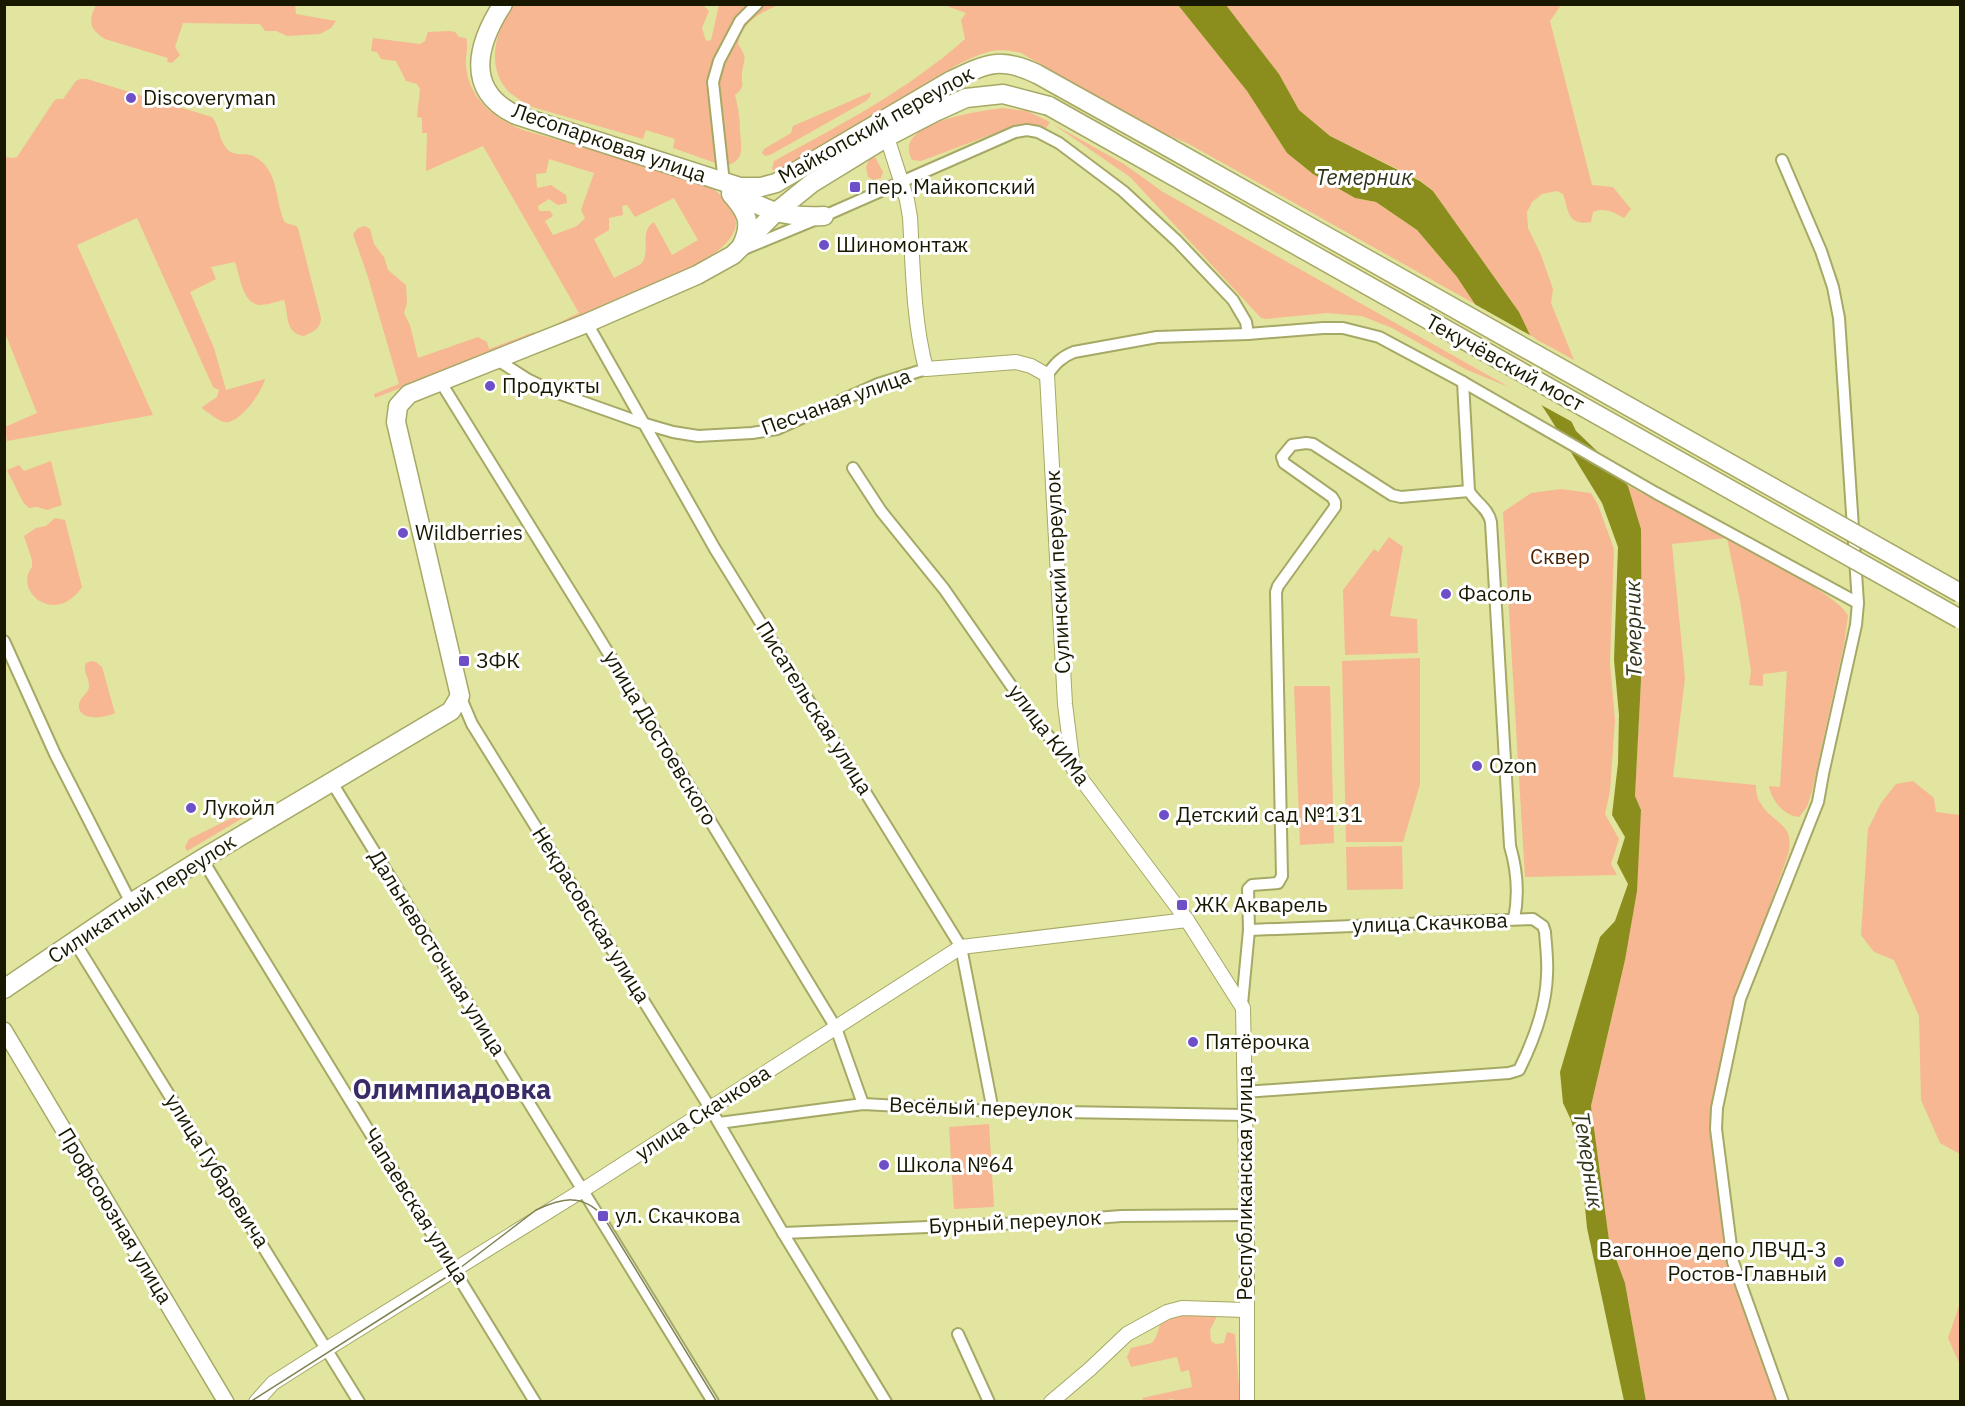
<svg xmlns="http://www.w3.org/2000/svg" width="1965" height="1406" font-family="'IBM Plex Sans',sans-serif">
<rect width="100%" height="100%" fill="#e1e59f"/>
<g fill="#f7b792" fill-rule="evenodd">
<path d="M295 4 296 14 336 21 331 28 320 34 287 36 276 31H265L260 24 183 23 175 47 180 55 172 63 167 62 168 58 105 39C89 29 88 21 96 5Z"/>
<path d="M515 5H703L709 11 702 28 706 41 711 40 719 5H778C760 13 741 23 738 44 748 59 744 58 742 73 741 84 746 86 735 95 738 107 740 118 740 130 741 147 746 162 724 166L673 148 675 139 646 130 643 139 529 106C522 101 515 97 509 92 485 68 495 27 515 5Z"/>
<path d="M944 5H1178L1247 91 1287 153 1313 174 1355 198 1376 202 1417 230 1457 277 1475 304 1187 143 1150 128 1021 53C993 46 982 53 957 65L780 170 776 171 772 169 774 161C840 125 908 90 965 39L961 20 966 13Z"/>
<path d="M1226 5H1561L1550 21 1592 185 1613 187 1631 209 1624 218C1614 213 1605 207 1593 212L1591 222C1567 226 1569 211 1563 194L1557 191 1542 194 1532 202 1527 212 1528 228 1541 255 1553 289 1551 303 1574 360 1530 336 1519 312 1433 191 1420 180 1330 136 1299 110 1279 74Z"/>
<path d="M450 31 455 32 459 37 466 38C469 46 465 57 466 66 469 99 495 119 523 130L703 181C716 191 736 204 736 223 736 233 727 243 720 249 702 264 676 273 655 283 622 297 590 311 558 325L556 324 579 313 483 146 426 171 427 133H422V118L417 117 420 89 417 84 406 81 396 61 381 59 377 52 371 51 373 38 420 44 425 41 428 32ZM549 159 594 173 581 210 585 218 577 226 553 235 545 221 553 216 550 211H539L538 206 549 199 558 205 567 203 566 195 551 185 537 188 536 174 546 173ZM674 198 698 240 672 255 654 222C638 232 652 251 641 264L614 278 594 239 609 230V218L623 215 622 206 627 205 635 217Z"/>
<path d="M80 79H87L212 117C220 126 218 139 227 149 234 157 244 152 253 156 279 168 275 200 284 221 288 226 294 223 298 228L321 318C321 329 312 332 304 336 284 333 289 314 284 300 277 301 268 305 260 305 242 304 240 275 235 262L211 267 216 279 190 292 214 348 226 390 265 379C262 392 239 425 224 422 217 420 209 413 203 409L202 407 217 397 219 390 213 387 137 218 77 245 153 415 7 441 5 427 37 413 5 333V157L12 158 17 157 54 101 57 99H63L76 81Z"/>
<polygon points="871,92 870,97 866,101 770,155 765,156 762,153 764,149 791,133 793,126"/>
<path d="M1003 108 1027 111 1050 122 1045 130 1029 125 1001 131 921 161 912 160C891 122 981 111 1003 108Z"/>
<polygon points="1053,124 1124,164 1163,192 1509,387 1467,370 1392,328 1362,316 1327,313 1266,319 1261,318 1130,177"/>
<polygon points="875,157 883,172 881,178 874,180 868,177 866,167 869,160"/>
<polygon points="365,226 370,229 374,244 384,257 388,270 406,285 407,303 404,313 410,325 418,358 478,337 487,342 489,349 534,332 534,335 375,398 374,394 399,384 367,274 353,234 358,228"/>
<polygon points="51,461 62,505 47,510 37,507 29,508 23,502 7,470 19,465 24,471"/>
<path d="M1628 486C1662 504 1839 590 1848 616L1844 644 1812 791 1807 807 1799 817C1784 816 1771 800 1769 786L1780 787 1787 671 1763 674V686L1749 685 1751 671 1740 601 1727 538 1672 544 1685 678 1673 777 1756 785C1756 792 1757 799 1761 804 1774 825 1796 823 1788 855L1742 982 1713 1110 1730 1260 1779 1401H1646L1625 1283 1609 1240 1591 1106 1625 960 1641 810 1635 796 1642 661 1641 529Z"/>
<polygon points="1561,489 1591,493 1598,505 1614,549 1610,663 1615,720 1610,791 1605,814 1619,839 1611,864 1617,875 1525,877 1503,512 1531,493"/>
<path d="M55 518 65 520 82 587C55 627 13 591 32 567V560L24 536 36 528 46 526Z"/>
<polygon points="1389,537 1403,547 1390,616 1417,619 1418,653 1345,655 1343,590 1374,549 1378,552"/>
<polygon points="1420,658 1420,784 1403,842 1346,842 1342,661"/>
<path d="M91 661 96 662 102 667 115 713C106 718 77 722 79 704 80 697 88 694 89 687 90 678 82 672 86 663Z"/>
<polygon points="1294,686 1330,686 1334,843 1300,845"/>
<polygon points="1913,781 1934,798 1936,812 1960,815 1960,1154 1940,1143 1921,1100 1919,1016 1894,960 1874,952 1861,935 1868,829 1881,803 1896,784"/>
<polygon points="250,809 253,812 187,851 185,847 189,839"/>
<polygon points="1402,846 1403,889 1347,890 1346,847"/>
<polygon points="989,1124 994,1207 954,1209 949,1127"/>
<polygon points="1960,1303 1960,1365 1948,1338"/>
<polygon points="1174,1314 1215,1314 1216,1318 1210,1330 1211,1341 1216,1344 1224,1343 1227,1332 1235,1334 1240,1401 1174,1402 1173,1399 1162,1401 1144,1401 1142,1398 1192,1387 1189,1370 1181,1372 1177,1357 1131,1367 1127,1357 1131,1348 1152,1343 1156,1337 1161,1322"/>
</g>
<polygon fill="#8b8e1d" points="1178,5 1226,5 1279,74 1299,110 1330,136 1420,181 1433,191 1519,312 1576,431 1598,452 1628,486 1641,529 1642,661 1635,796 1641,810 1637,891 1625,960 1591,1106 1609,1240 1625,1283 1646,1401 1624,1401 1587,1228 1580,1155 1571,1120 1563,1103 1560,1072 1600,937 1615,921 1628,884 1617,863 1625,837 1612,815 1618,763 1619,715 1614,660 1618,547 1602,503 1550,418 1457,277 1417,230 1376,202 1355,198 1313,174 1287,153 1247,91"/>
<polygon fill="#e1e59f" points="1469,301 1535,338 1576,424 1534,401"/>
<g fill="none" stroke-linecap="round" stroke-linejoin="round">
<g stroke="#a6a965" stroke-width="14">
<g id="minor">
<polyline points="1782,160 1821,251 1833,287 1839,318 1858,603 1856,625 1823,774 1818,802 1740,999 1717,1108 1716,1129 1733,1262 1783,1402"/>
<polyline points="724,183 713,82 719,61 740,21 757,4"/>
<polyline points="744,249 824,216 1015,132 1027,130 1038,132 1059,143 1123,191 1177,241 1233,300 1246,322 1248,334"/>
<polyline points="587,323 715,549 961,947 993,1111"/>
<polyline points="496,359 527,379 552,391 642,423 673,432 698,436 752,433 777,429 878,384 926,369"/>
<path d="M1047 375C1055 364 1061 357 1074 352L1157 337 1248 334 1323 328H1343L1379 337 1463 382 1656 493 1858 603"/>
<polyline points="440,381 593,628 836,1028 863,1104"/>
<path d="M1463 382 1469 491C1476 503 1488 508 1491 522L1510 846C1517 870 1519 895 1514 919"/>
<polyline points="853,468 881,511 944,589 1028,710 1073,767"/>
<polyline points="4,641 55,754 131,903"/>
<polyline points="460,696 472,724 710,1108 783,1233 886,1402"/>
<polyline points="331,781 713,1402"/>
<polyline points="202,859 535,1402"/>
<polyline points="74,941 359,1402"/>
<polyline points="1242,1004 1249,930 1248,889 1252,885 1278,883 1282,876 1276,592 1278,586 1335,507 1335,502 1332,497 1284,463 1282,457 1292,445 1306,443 1313,444 1392,495 1401,497 1469,491"/>
<path d="M1245 1092 1509 1073 1519 1070C1533 1042 1546 1007 1547 975 1548 961 1546 946 1545 932L1543 926 1533 919 1249 930"/>
<polyline points="719,1123 863,1104 993,1111 1246,1115"/>
<polyline points="783,1233 1046,1222 1121,1216 1247,1215"/>
<polyline points="958,1334 989,1402"/>
</g>
</g>
<g stroke="#a6a965" stroke-width="16">
<g id="tertiary">
<path d="M887 137 907 200 910 217C913 268 913 319 926 369L1016 362 1031 366 1047 375 1065 704 1073 768 1187 920 1243 1008 1247 1215V1402"/>
<polyline points="256,1402 273,1383 309,1360 583,1190 961,947 1187,920"/>
<polyline points="1051,1402 1090,1369 1127,1334 1167,1312 1182,1308 1246,1310"/>
</g>
</g>
<g stroke="#a6a965" stroke-width="18">
<polyline id="secondary" points="4,1030 226,1402"/>
</g>
<g stroke="#a6a965" stroke-width="21">
<g id="primary">
<path d="M503 4C477 44 464 90 516 115L740 187H761L776 183 950 81C986 64 999 56 1037 74L1168 147"/>
<path d="M730 187C761 211 785 218 824 216"/>
<path d="M731 194C747 212 753 223 741 247"/>
<polyline points="4,989 131,903 202,859 451,711 460,696 396,422 398,406 409,394 587,323 697,275 733,255 775,213 812,183 887,137 935,112 966,98 1003,94 1049,106"/>
</g>
</g>
<use href="#minor" stroke="#fff" stroke-width="10"/>
<use href="#tertiary" stroke="#fff" stroke-width="14"/>
<use href="#secondary" stroke="#fff" stroke-width="15"/>
<use href="#primary" stroke="#fff" stroke-width="18"/>
<path stroke="#808252" stroke-width="1.5" d="M250 1402 456 1271 536 1210C562 1198 582 1193 603 1216L717 1402"/>
<g stroke="#a6a965" stroke-width="21" stroke-linecap="butt">
<g id="primary-bridge">
<polyline points="1049,106 1960,619"/>
<polyline points="1168,147 1960,593"/>
</g>
</g>
<use href="#primary-bridge" stroke="#fff" stroke-width="18"/>
</g>
<g fill="#6f4fc8" stroke="#fff" stroke-width="2">
<circle cx="131" cy="98" r="6"/>
<rect x="849" y="181" width="12" height="12" rx="3"/>
<circle cx="824" cy="245" r="6"/>
<circle cx="490" cy="386" r="6"/>
<circle cx="403" cy="533" r="6"/>
<circle cx="1446" cy="594" r="6"/>
<rect x="458" y="655" width="12" height="12" rx="3"/>
<circle cx="1477" cy="766" r="6"/>
<circle cx="191" cy="808" r="6"/>
<circle cx="1164" cy="815" r="6"/>
<rect x="1176" y="899" width="12" height="12" rx="3"/>
<circle cx="1193" cy="1042" r="6"/>
<circle cx="884" cy="1165" r="6"/>
<rect x="597" y="1210" width="12" height="12" rx="3"/>
<circle cx="1839" cy="1262" r="6"/>
</g>
<g text-anchor="middle" stroke-width="6" stroke-linejoin="round" paint-order="stroke">
<g font-size="21" fill="#181800" stroke="#fff" text-anchor="start">
<text x="143" y="105">Discoveryman</text>
<text x="867" y="194">пер. Майкопский</text>
<text x="836" y="252">Шиномонтаж</text>
<text x="502" y="393">Продукты</text>
<text x="415" y="540">Wildberries</text>
<text x="1458" y="601">Фасоль</text>
<text x="476" y="668">ЗФК</text>
<text x="1489" y="773">Ozon</text>
<text x="203" y="815">Лукойл</text>
<text x="1176" y="822">Детский сад №131</text>
<text x="1194" y="912">ЖК Акварель</text>
<text x="1205" y="1049">Пятёрочка</text>
<text x="896" y="1172">Школа №64</text>
<text x="615" y="1223">ул. Скачкова</text>
<text x="1827" y="1257" text-anchor="end">Вагонное депо ЛВЧД-3<tspan x="1827" dy="24">Ростов-Главный</tspan></text>
</g>
<g font-size="21" fill="#181800" stroke="#fff">
<text transform="translate(876 125) rotate(-29)" y="7">Майкопский переулок</text>
<text transform="translate(609 143) rotate(19)" y="7">Лесопарковая улица</text>
<text transform="translate(1505 363) rotate(29)" y="7">Текучёвский мост</text>
<text transform="translate(836 402) rotate(-20)" y="7">Песчаная улица</text>
<text transform="translate(1058 572) rotate(-93)" y="7">Сулинский переулок</text>
<text transform="translate(814 708) rotate(58)" y="7">Писательская улица</text>
<text transform="translate(1049 735) rotate(53)" y="7">улица КИМа</text>
<text transform="translate(660 738) rotate(59)" y="7">улица Достоевского</text>
<text transform="translate(142 899) rotate(-33)" y="7">Силикатный переулок</text>
<text transform="translate(591 915) rotate(58)" y="7">Некрасовская улица</text>
<text transform="translate(1430 923) rotate(-2)" y="7">улица Скачкова</text>
<text transform="translate(437 953) rotate(58)" y="7">Дальневосточная улица</text>
<text transform="translate(981 1108) rotate(2)" y="7">Весёлый переулок</text>
<text transform="translate(703 1113) rotate(-33)" y="7">улица Скачкова</text>
<text transform="translate(217 1171) rotate(58)" y="7">улица Губаревича</text>
<text transform="translate(1245 1183) rotate(-90)" y="7">Республиканская улица</text>
<text transform="translate(416 1206) rotate(58)" y="7">Чапаевская улица</text>
<text transform="translate(115 1216) rotate(59)" y="7">Профсоюзная улица</text>
<text transform="translate(1015 1222) rotate(-3)" y="7">Бурный переулок</text>
</g>
<g font-size="21" fill="#4d2203" stroke="#fff">
<text x="1560" y="564">Сквер</text>
</g>
<g font-size="22" font-style="italic" fill="#31331b" stroke="#fff">
<text x="1364" y="185">Темерник</text>
<text transform="translate(1633 629) rotate(-91)" y="8">Темерник</text>
<text transform="translate(1589 1160) rotate(81)" y="8">Темерник</text>
</g>
<g font-size="27" font-weight="bold" fill="#3a2b67" stroke="#fff">
<text x="452" y="1099">Олимпиадовка</text>
</g>
</g>
<rect width="1965" height="1406" fill="none" stroke="#181800" stroke-width="12"/>
</svg>
